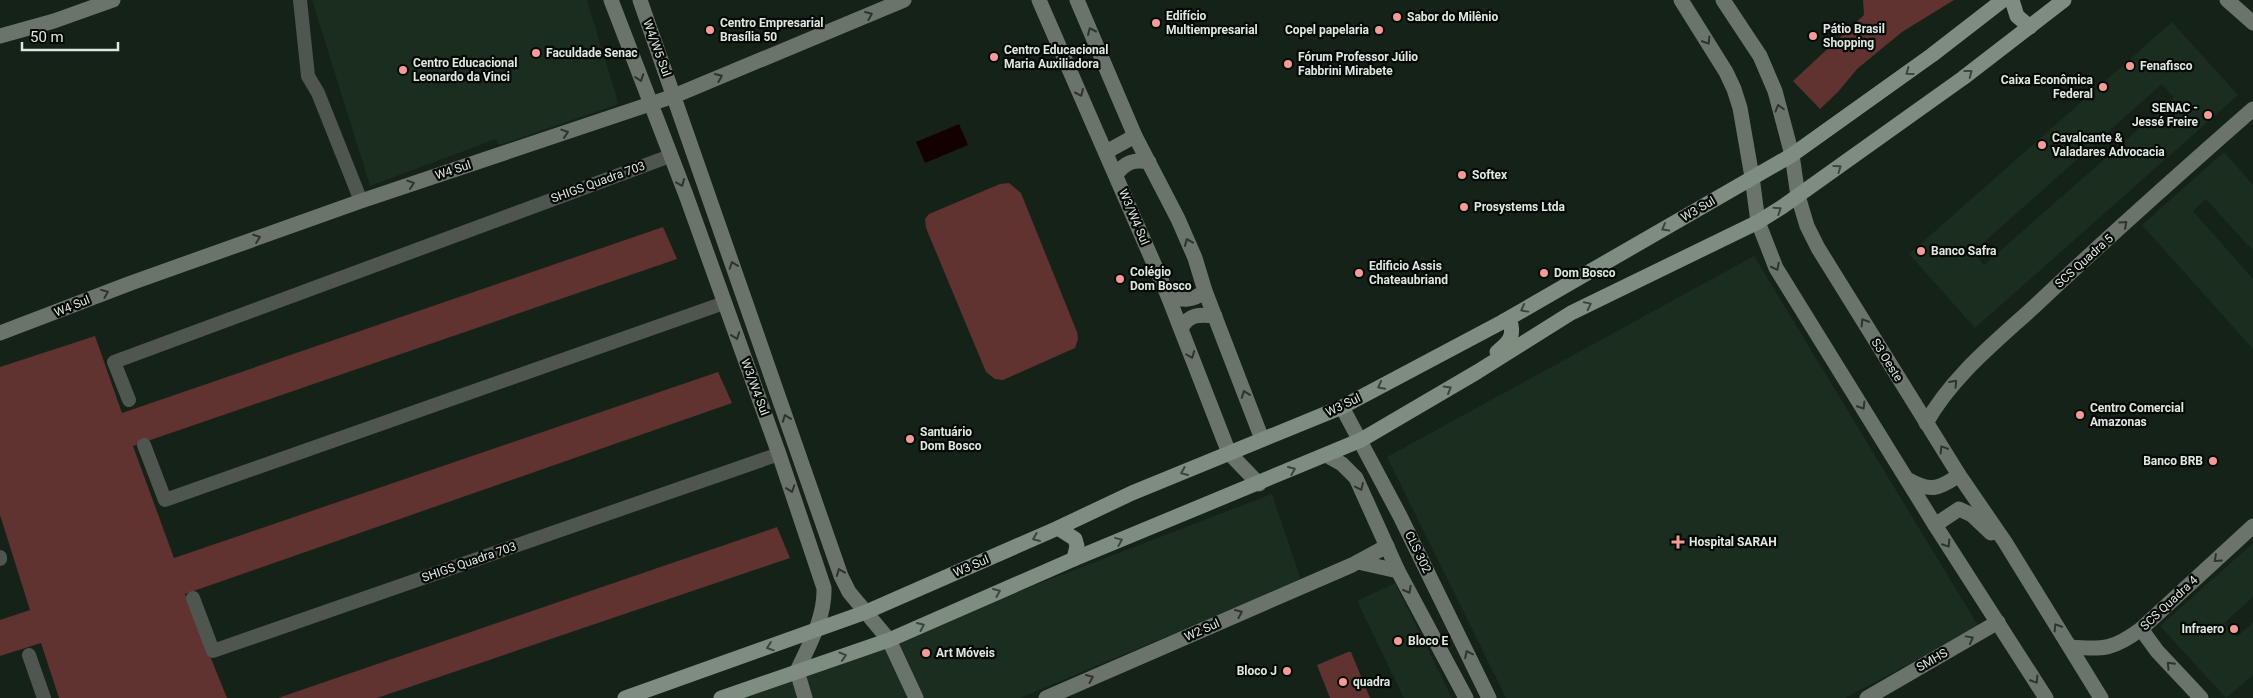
<svg xmlns="http://www.w3.org/2000/svg" width="2253" height="698" font-family="Roboto,sans-serif">
<rect width="100%" height="100%" fill="#152217"/>
<g fill="#1b2d1e" fill-rule="evenodd">
<polygon points="312,0 587,0 618,102 616,105 499,145 496,139 370,186"/>
<path d="M2172 22 2238 95 1975 328 1909 254ZM2162 84 2174 98 1984 265 1973 252Z"/>
<polygon points="2224,152 2253,185 2253,251 2206,199 2193,211 2253,279 2253,349 2142,225"/>
<polygon points="1754,256 1979,627 1845,698 1506,698 1387,457"/>
<polygon points="1272,494 1301,580 1020,698 740,698"/>
<polygon points="2253,543 2253,597 2224,623 2237,637 2253,622 2253,675 2226,698 2160,626"/>
<polygon points="1395,583 1452,698 1404,698 1357,601"/>
</g>
<g fill="#603230">
<polygon points="1863,0 1954,0 1902,32 1857,69 1838,92 1820,109 1793,81 1864,15"/>
<polygon points="1009,183 1021,193 1077,332 1078,339 1075,348 1003,380 995,379 986,372 926,228 925,219 929,214 1000,184"/>
<polygon points="663,227 677,259 133,446 174,558 718,372 732,403 185,594 227,698 59,698 41,643 0,656 0,620 30,610 0,515 0,367 95,336 122,413"/>
<polygon points="777,527 790,558 377,698 278,698"/>
<polygon points="1348,652 1351,652 1370,698 1330,698 1317,665"/>
</g>
<polygon fill="#150000" points="959,124 968,145 925,163 916,142"/>
<g fill="none" stroke-linecap="round" stroke-linejoin="round">
<g stroke="#4f554f" stroke-width="14">
<polyline points="300,0 308,76 318,93 361,201"/>
<polyline points="129,400 114,362 670,156"/>
<polyline points="144,445 165,500 724,303"/>
<polyline points="0,557 0,559"/>
<polyline points="193,598 213,651 779,454"/>
<polyline points="29,655 44,698"/>
</g>
<g stroke="#6a746b" stroke-width="15">
<path d="M611 0 686 195 779 454 824 588C825 618 809 645 797 671L805 698"/>
<polyline points="640,0 841,576 849,592 889,640 916,698"/>
<polyline points="1039,0 1168,296 1229,453 1259,484"/>
<polyline points="1077,0 1135,136 1178,219 1195,258 1205,291 1262,439"/>
<polyline points="1681,0 1726,72 1734,89 1740,108 1752,177 1758,222 1776,268 1935,525 2046,698"/>
<polyline points="1723,0 1760,56 1775,91 1792,155 1798,196 1807,226 1818,248 1959,475 2005,542 2101,698"/>
<polyline points="2227,0 2253,23"/>
<polyline points="0,36 54,21 113,0"/>
<polyline points="1106,152 1135,136"/>
<path d="M1116 175C1125 162 1134 159 1149 162"/>
<path d="M1168 296C1183 301 1193 301 1205 291"/>
<path d="M1181 329C1188 314 1200 314 1215 316"/>
<polyline points="0,333 131,283 361,201 674,96 904,0"/>
<polyline points="1342,407 1400,516 1489,698"/>
<path d="M1926 423C1953 375 1997 341 2037 304 2107 238 2180 173 2253 109"/>
<polyline points="1326,455 1342,464 1356,478 1398,571 1466,698"/>
<path d="M1907 479C1930 492 1938 490 1959 475"/>
<polyline points="1935,525 1959,509 1972,515 1991,533"/>
<polyline points="1358,562 1398,571"/>
<polyline points="2141,629 2157,651 2201,698"/>
<path d="M2070 647C2104 650 2114 649 2141 629L2253 526"/>
<polyline points="1046,698 1352,565 1387,546"/>
<polyline points="1867,698 1998,622"/>
</g>
<g stroke="#7f8c80" stroke-width="15">
<polyline points="2012,0 2017,16 2030,27"/>
<path d="M1497 352C1506 344 1514 339 1511 325L1504 321"/>
<polyline points="1058,528 1075,539 1077,546 1074,559"/>
<polyline points="625,698 866,612 1058,528 1132,493 1342,407 1504,321 1792,155 1932,55 2003,0"/>
<polyline points="721,698 889,640 1074,559 1361,440 1477,372 1571,313 1758,222 1782,207 1963,78 2064,0"/>
</g>
</g>
<defs><path id="oneway-chevron" d="M-2-3.5L2.5 0L-2 3.5" fill="none" stroke-width="1.6" stroke-linecap="round" stroke-linejoin="round" transform="scale(1.25)"/></defs>
<g stroke="#2d342e">
<use href="#oneway-chevron" transform="translate(869 15) rotate(-23)"/>
<use href="#oneway-chevron" transform="translate(1091 31) rotate(-114)"/>
<use href="#oneway-chevron" transform="translate(1707 41) rotate(58)"/>
<use href="#oneway-chevron" transform="translate(719 77) rotate(-23)"/>
<use href="#oneway-chevron" transform="translate(640 78) rotate(70)"/>
<use href="#oneway-chevron" transform="translate(1080 93) rotate(66)"/>
<use href="#oneway-chevron" transform="translate(1779 108) rotate(-105)"/>
<use href="#oneway-chevron" transform="translate(565 133) rotate(-18)"/>
<use href="#oneway-chevron" transform="translate(681 183) rotate(68)"/>
<use href="#oneway-chevron" transform="translate(411 184) rotate(-18)"/>
<use href="#oneway-chevron" transform="translate(2124 224) rotate(-42)"/>
<use href="#oneway-chevron" transform="translate(257 238) rotate(-20)"/>
<use href="#oneway-chevron" transform="translate(1188 242) rotate(-113)"/>
<use href="#oneway-chevron" transform="translate(733 265) rotate(-109)"/>
<use href="#oneway-chevron" transform="translate(1776 267) rotate(63)"/>
<use href="#oneway-chevron" transform="translate(105 293) rotate(-22)"/>
<use href="#oneway-chevron" transform="translate(1864 322) rotate(-122)"/>
<use href="#oneway-chevron" transform="translate(736 336) rotate(70)"/>
<use href="#oneway-chevron" transform="translate(1191 355) rotate(69)"/>
<use href="#oneway-chevron" transform="translate(1954 383) rotate(-48)"/>
<use href="#oneway-chevron" transform="translate(1245 394) rotate(-110)"/>
<use href="#oneway-chevron" transform="translate(1862 406) rotate(58)"/>
<use href="#oneway-chevron" transform="translate(786 418) rotate(-110)"/>
<use href="#oneway-chevron" transform="translate(1943 449) rotate(-122)"/>
<use href="#oneway-chevron" transform="translate(1360 487) rotate(65)"/>
<use href="#oneway-chevron" transform="translate(791 489) rotate(71)"/>
<use href="#oneway-chevron" transform="translate(1947 544) rotate(57)"/>
<use href="#oneway-chevron" transform="translate(2217 559) rotate(138)"/>
<use href="#oneway-chevron" transform="translate(840 572) rotate(-112)"/>
<use href="#oneway-chevron" transform="translate(1408 590) rotate(62)"/>
<use href="#oneway-chevron" transform="translate(1239 613) rotate(-24)"/>
<use href="#oneway-chevron" transform="translate(2057 627) rotate(-122)"/>
<use href="#oneway-chevron" transform="translate(1970 639) rotate(-29)"/>
<use href="#oneway-chevron" transform="translate(1468 654) rotate(-116)"/>
<use href="#oneway-chevron" transform="translate(2170 665) rotate(-133)"/>
<use href="#oneway-chevron" transform="translate(1090 678) rotate(-24)"/>
<use href="#oneway-chevron" transform="translate(2035 680) rotate(58)"/>
</g>
<g stroke="#3c443d">
<use href="#oneway-chevron" transform="translate(1909 72) rotate(144)"/>
<use href="#oneway-chevron" transform="translate(1969 73) rotate(-37)"/>
<use href="#oneway-chevron" transform="translate(1838 168) rotate(-36)"/>
<use href="#oneway-chevron" transform="translate(1778 210) rotate(-33)"/>
<use href="#oneway-chevron" transform="translate(1665 228) rotate(150)"/>
<use href="#oneway-chevron" transform="translate(1588 305) rotate(-26)"/>
<use href="#oneway-chevron" transform="translate(1524 309) rotate(151)"/>
<use href="#oneway-chevron" transform="translate(1381 386) rotate(152)"/>
<use href="#oneway-chevron" transform="translate(1448 389) rotate(-30)"/>
<use href="#oneway-chevron" transform="translate(1292 470) rotate(-23)"/>
<use href="#oneway-chevron" transform="translate(1184 472) rotate(157)"/>
<use href="#oneway-chevron" transform="translate(1036 538) rotate(157)"/>
<use href="#oneway-chevron" transform="translate(1119 541) rotate(-22)"/>
<use href="#oneway-chevron" transform="translate(997 592) rotate(-23)"/>
<use href="#oneway-chevron" transform="translate(921 626) rotate(-24)"/>
<use href="#oneway-chevron" transform="translate(770 647) rotate(161)"/>
<use href="#oneway-chevron" transform="translate(843 656) rotate(-17)"/>
</g>
<g fill="#f59b97" stroke="#050a06" stroke-width="2">
<circle cx="1397" cy="17" r="5"/>
<circle cx="1156" cy="23" r="5"/>
<circle cx="710" cy="30" r="5"/>
<circle cx="1379" cy="30" r="5"/>
<circle cx="1813" cy="36" r="5"/>
<circle cx="536" cy="53" r="5"/>
<circle cx="994" cy="57" r="5"/>
<circle cx="1288" cy="64" r="5"/>
<circle cx="2130" cy="66" r="5"/>
<circle cx="403" cy="70" r="5"/>
<circle cx="2103" cy="87" r="5"/>
<circle cx="2208" cy="115" r="5"/>
<circle cx="2042" cy="145" r="5"/>
<circle cx="1462" cy="175" r="5"/>
<circle cx="1464" cy="207" r="5"/>
<circle cx="1921" cy="251" r="5"/>
<circle cx="1359" cy="273" r="5"/>
<circle cx="1544" cy="273" r="5"/>
<circle cx="1120" cy="279" r="5"/>
<circle cx="2080" cy="415" r="5"/>
<circle cx="910" cy="439" r="5"/>
<circle cx="2213" cy="461" r="5"/>
<path d="M1675.5 534.5h5v5h5v5h-5v5h-5v-5h-5v-5h5z"/>
<circle cx="2234" cy="629" r="5"/>
<circle cx="1398" cy="641" r="5"/>
<circle cx="926" cy="653" r="5"/>
<circle cx="1287" cy="671" r="5"/>
<circle cx="1343" cy="682" r="5"/>
</g>
<g text-anchor="middle" stroke-width="4.5" stroke-linejoin="round" paint-order="stroke">
<g font-size="12" font-weight="bold" fill="#dfe8e0" stroke="#050a06" text-anchor="start">
<text x="1166" y="20">Edifício<tspan x="1166" dy="14">Multiempresarial</tspan></text>
<text x="1407" y="21">Sabor do Milênio</text>
<text x="720" y="27">Centro Empresarial<tspan x="720" dy="14">Brasília 50</tspan></text>
<text x="1823" y="33">Pátio Brasil<tspan x="1823" dy="14">Shopping</tspan></text>
<text x="1369" y="34" text-anchor="end">Copel papelaria</text>
<text x="1004" y="54">Centro Educacional<tspan x="1004" dy="14">Maria Auxiliadora</tspan></text>
<text x="546" y="57">Faculdade Senac</text>
<text x="1298" y="61">Fórum Professor Júlio<tspan x="1298" dy="14">Fabbrini Mirabete</tspan></text>
<text x="413" y="67">Centro Educacional<tspan x="413" dy="14">Leonardo da Vinci</tspan></text>
<text x="2140" y="70">Fenafisco</text>
<text x="2093" y="84" text-anchor="end">Caixa Econômica<tspan x="2093" dy="14">Federal</tspan></text>
<text x="2198" y="112" text-anchor="end">SENAC -<tspan x="2198" dy="14">Jessé Freire</tspan></text>
<text x="2052" y="142">Cavalcante &amp;<tspan x="2052" dy="14">Valadares Advocacia</tspan></text>
<text x="1472" y="179">Softex</text>
<text x="1474" y="211">Prosystems Ltda</text>
<text x="1931" y="255">Banco Safra</text>
<text x="1369" y="270">Edificio Assis<tspan x="1369" dy="14">Chateaubriand</tspan></text>
<text x="1130" y="276">Colégio<tspan x="1130" dy="14">Dom Bosco</tspan></text>
<text x="1554" y="277">Dom Bosco</text>
<text x="2090" y="412">Centro Comercial<tspan x="2090" dy="14">Amazonas</tspan></text>
<text x="920" y="436">Santuário<tspan x="920" dy="14">Dom Bosco</tspan></text>
<text x="2203" y="465" text-anchor="end">Banco BRB</text>
<text x="1689" y="546">Hospital SARAH</text>
<text x="2224" y="633" text-anchor="end">Infraero</text>
<text x="1408" y="645">Bloco E</text>
<text x="936" y="657">Art Móveis</text>
<text x="1277" y="675" text-anchor="end">Bloco J</text>
<text x="1353" y="686">quadra</text>
</g>
<g font-size="12" fill="#dfe8e0" stroke="#050a06">
<text transform="translate(657 48) rotate(70)" y="4">W4/W5 Sul</text>
<text transform="translate(453 170) rotate(-18)" y="4">W4 Sul</text>
<text transform="translate(598 182) rotate(-20)" y="4">SHIGS Quadra 703</text>
<text transform="translate(1698 209) rotate(-30)" y="4">W3 Sul</text>
<text transform="translate(1134 217) rotate(67)" y="4">W3/W4 Sul</text>
<text transform="translate(2084 261) rotate(-42)" y="4">SCS Quadra 5</text>
<text transform="translate(72 306) rotate(-22)" y="4">W4 Sul</text>
<text transform="translate(1887 360) rotate(58)" y="4">S3 Oeste</text>
<text transform="translate(755 387) rotate(70)" y="4">W3/W4 Sul</text>
<text transform="translate(1343 405) rotate(-25)" y="4">W3 Sul</text>
<text transform="translate(1418 552) rotate(64)" y="4">CLS 302</text>
<text transform="translate(469 562) rotate(-19)" y="4">SHIGS Quadra 703</text>
<text transform="translate(971 566) rotate(-23)" y="4">W3 Sul</text>
<text transform="translate(2169 603) rotate(-43)" y="4">SCS Quadra 4</text>
<text transform="translate(1202 630) rotate(-24)" y="4">W2 Sul</text>
<text transform="translate(1932 660) rotate(-30)" y="4">SMHS</text>
</g>
</g>
<path d="M22 42v8h96v-8" fill="none" stroke="#dfe8e0" stroke-width="2.5"/>
<text x="30" y="42" font-size="15" fill="#dfe8e0" stroke="#050a06" stroke-width="4" paint-order="stroke">50 m</text>
</svg>
